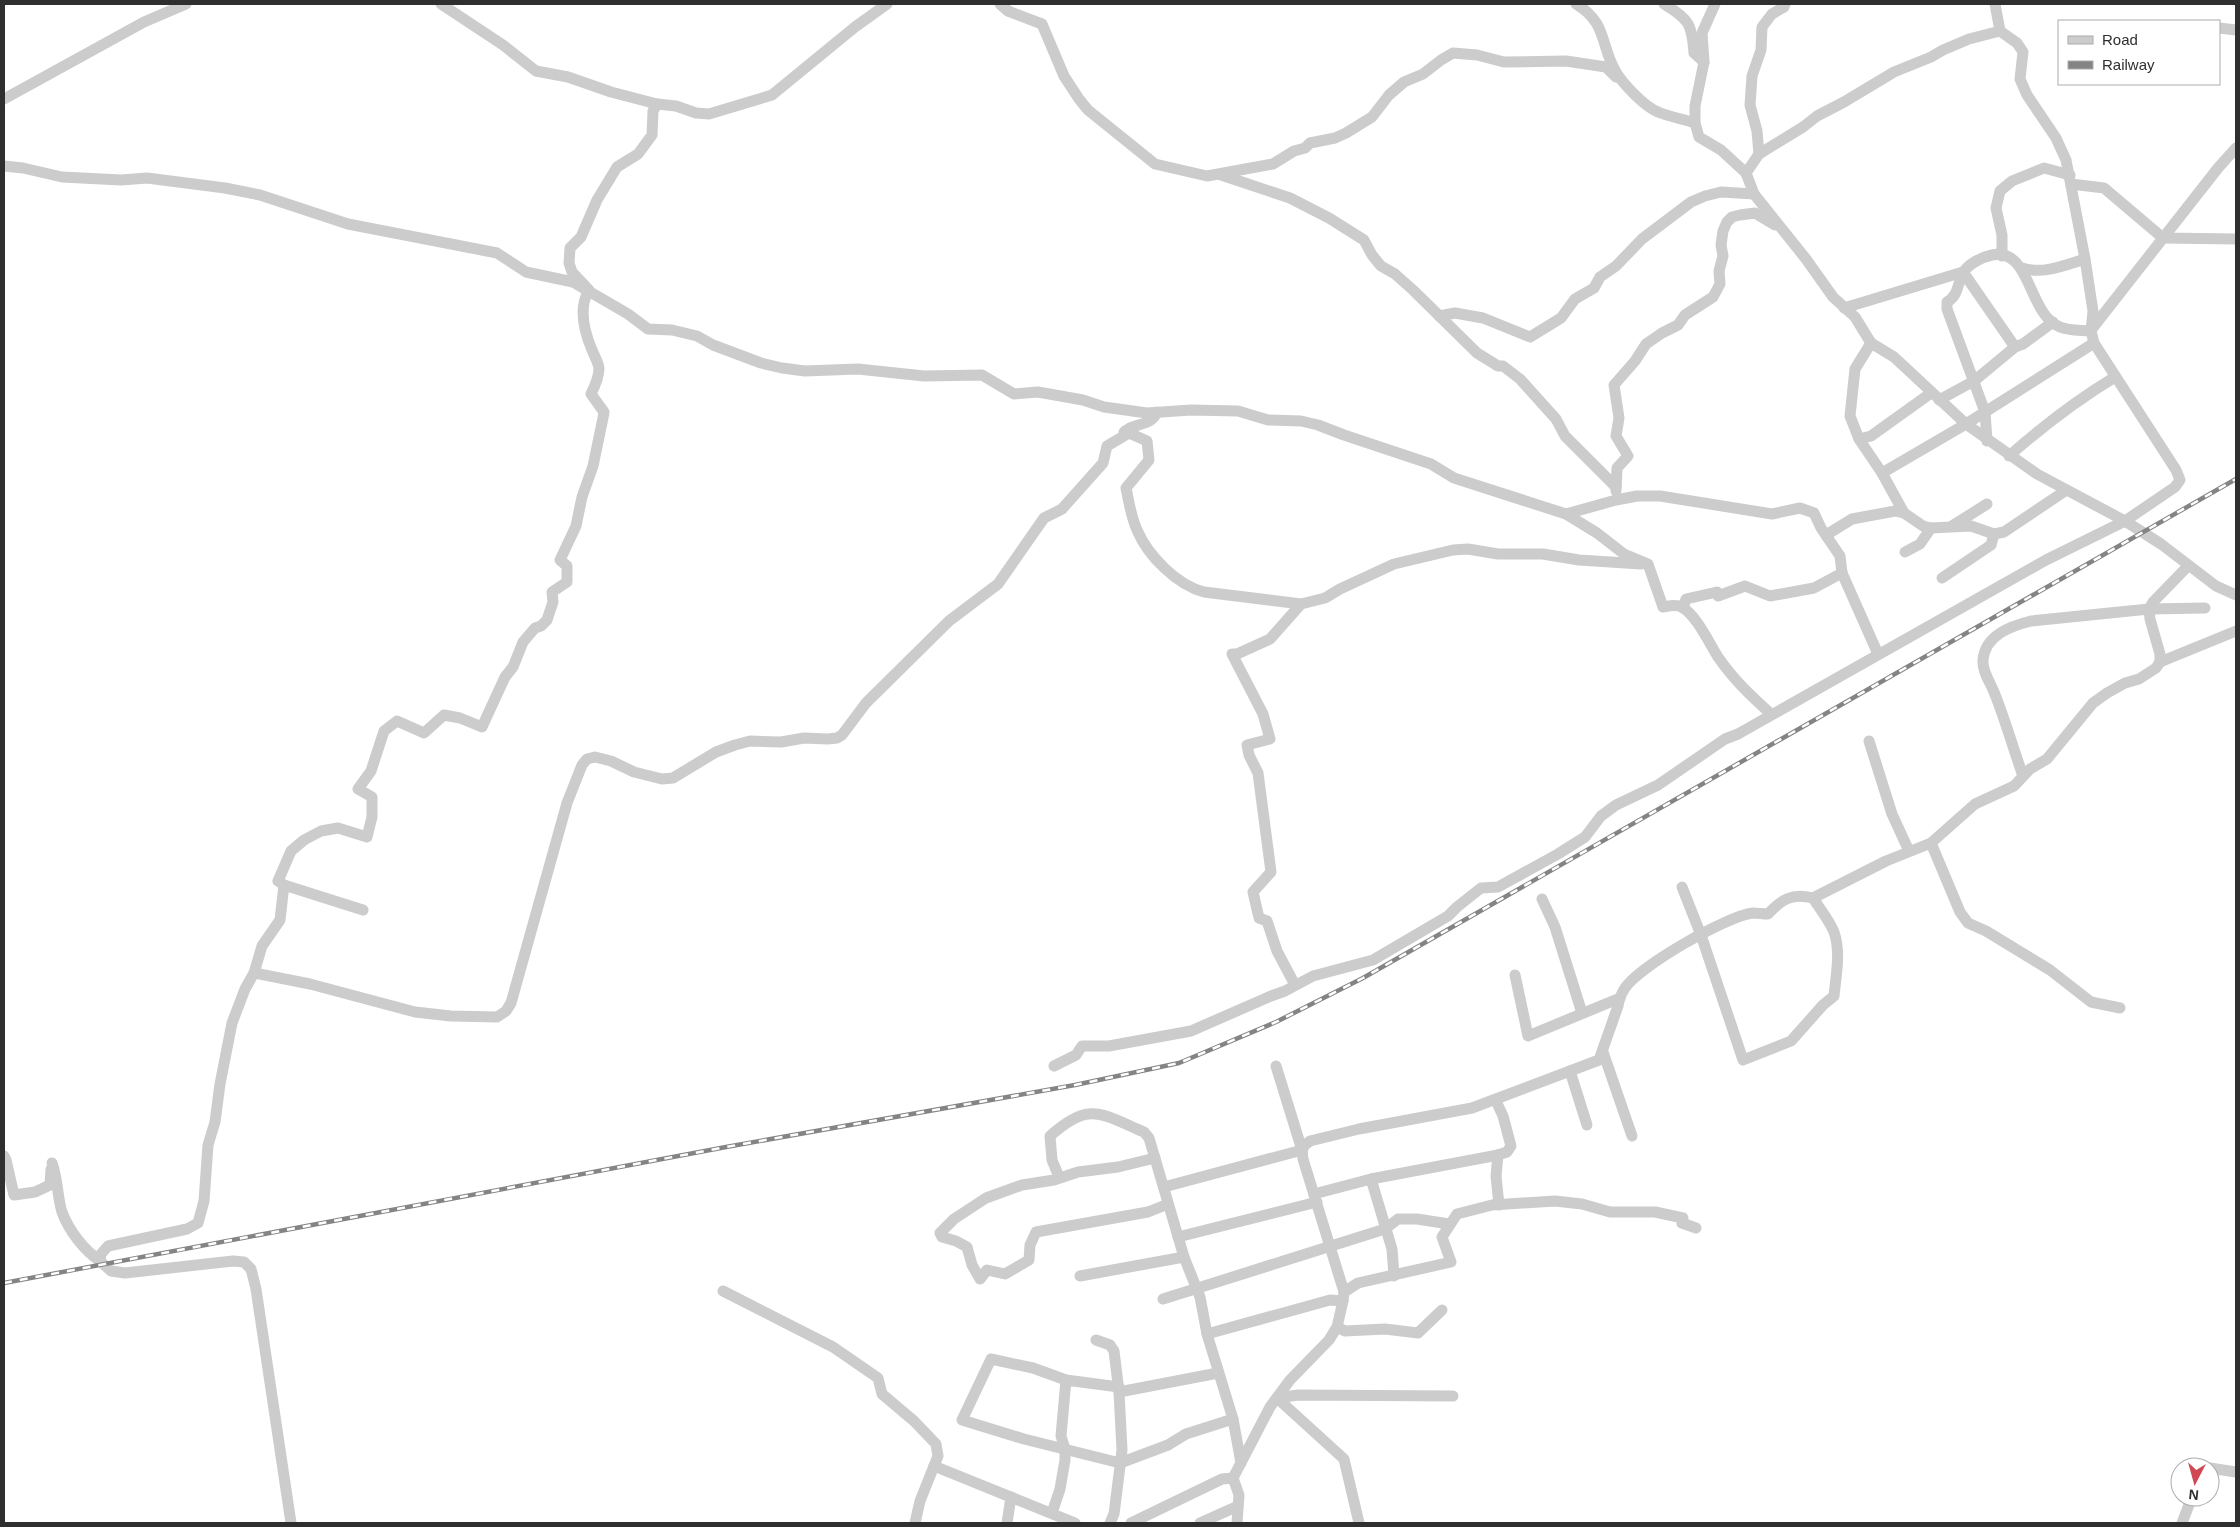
<svg xmlns="http://www.w3.org/2000/svg" width="2240" height="1527" font-family="Arial,sans-serif">
<rect width="100%" height="100%" fill="#fff"/>
<g fill="none" stroke-linecap="round" stroke-linejoin="round">
<g stroke="#ccc" stroke-width="11">
<polyline points="441,4 503,45 536,71 568,77 611,92 657,104 676,106 696,113 709,114 772,95 855,27 887,4"/>
<polyline points="1000,4 1008,11 1042,24 1064,76 1079,99 1088,110 1155,164 1207,176 1273,164 1294,151 1305,148 1310,143 1335,138 1346,133 1372,117 1389,95 1404,82 1423,74 1441,60 1453,53 1477,55 1504,62 1566,61 1606,67 1616,77"/>
<path d="M1576 4C1608 23 1600 46 1616 72 1623 84 1645 107 1658 112 1670 117 1683 119 1695 123L1699 137 1721 150 1746 173 1754 194 1806 259 1833 297 1855 317 1871 343 1894 357 1966 424 2037 474 2125 521 2161 544 2216 586 2236 595"/>
<path d="M1664 4C1689 19 1692 24 1694 53L1704 62"/>
<polyline points="1995,4 2000,31"/>
<polyline points="2219,28 2236,30"/>
<polyline points="4,99 144,22 186,4"/>
<polyline points="1695,123 1695,106 1704,62 1702,33 1715,4"/>
<polyline points="1759,154 1757,131 1750,105 1752,76 1761,50 1762,27 1772,14 1784,7 1785,4"/>
<path d="M4 166 23 168 62 177 121 180 147 178 225 188 260 195 348 224 497 253 526 272 573 282 628 314 648 329 672 330 697 336 713 345 761 363 782 368 805 371 858 369 924 376 982 375 1014 394 1038 392 1083 400 1104 407 1147 413 1191 410 1238 411 1268 420 1301 421 1318 425 1344 435 1431 464 1454 478 1566 514 1597 533 1624 554 1648 564 1663 607C1669 606 1676 604 1682 607 1697 616 1709 643 1718 657 1733 679 1751 696 1771 714"/>
<polyline points="1221,175 1290,198 1329,218 1364,240 1372,255 1381,266 1395,274 1413,290 1477,353 1498,366 1503,366 1520,379 1556,419 1565,436 1616,487"/>
<polyline points="2071,184 2104,188 2163,238 2236,239"/>
<polyline points="2002,256 2002,235 1996,208 2000,191 2012,181 2044,168 2070,175"/>
<path d="M2022 268C2043 275 2065 265 2085 259"/>
<polyline points="1844,308 1963,272 2015,347"/>
<polyline points="1439,316 1455,313 1483,318 1530,337 1561,318 1575,299 1594,288 1600,277 1616,266 1642,239 1691,202 1705,196 1721,192 1754,194"/>
<polyline points="2091,330 2218,168 2236,148"/>
<polyline points="1871,343 1855,369 1850,416 1859,439 1882,473 1904,513"/>
<polyline points="1939,400 1974,381 2015,347 2023,344 2053,322"/>
<path d="M1130 428 1129 433 1147 441 1149 460 1126 488C1129 502 1131 517 1137 530 1148 556 1177 585 1204 592L1301 604"/>
<path d="M1124 432C1135 422 1151 427 1157 412"/>
<polyline points="1859,439 1871,436 1931,393"/>
<path d="M1987 441 1985 412 1947 309V302C1959 295 1957 284 1963 273 1968 264 1982 257 1992 255 2031 247 2028 315 2060 327 2069 331 2081 330 2091 331"/>
<path d="M2009 456C2043 426 2077 400 2115 377"/>
<polyline points="1882,473 1966,424 2094,343"/>
<polyline points="1616,491 1617,468 1628,456 1616,436 1619,418 1614,385 1635,361 1646,344 1662,333 1678,325 1685,315 1713,297 1720,284 1719,271 1723,256 1721,245 1723,231 1727,222 1732,217 1740,215 1755,213 1775,225"/>
<polyline points="1566,514 1616,500 1637,496 1660,496 1772,514 1800,508 1814,513 1821,528 1840,556 1842,573 1814,588 1770,596 1745,586 1718,596 1717,592 1686,599 1683,608"/>
<polyline points="1952,526 1987,504"/>
<polyline points="1826,535 1852,519 1895,511 1904,513 1923,526 1931,528 1971,526 1994,534 2004,532 2065,491"/>
<polyline points="1905,552 1920,544 1931,528"/>
<polyline points="1842,573 1878,654"/>
<polyline points="1942,578 1991,545 1994,534"/>
<polyline points="2160,662 2236,631"/>
<polyline points="1869,741 1892,814 1909,851"/>
<path d="M2023 776C2013 748 2005 719 1994 692 1990 682 1982 671 1983 660 1985 635 2011 626 2031 621L2149 609 2205 608"/>
<polyline points="1931,843 1960,912 1968,923 1986,931 2050,970 2091,1002 2120,1008"/>
<polyline points="284,885 363,910"/>
<path d="M1682 887 1701 935 1743 1060 1791 1041 1823 1005 1834 996C1836 975 1841 952 1834 932 1829 920 1820 909 1813 898"/>
<polyline points="1542,899 1555,927 1582,1013"/>
<polyline points="254,973 310,984 415,1012 451,1016 497,1017 506,1011 511,1003 567,803 582,765 587,759 595,757 611,761 634,772 662,779 673,778 716,752 735,745 750,741 781,742 804,738 828,739 837,738 842,735 866,703 949,621 998,584 1044,518 1062,509 1103,463 1107,446 1129,433"/>
<polyline points="1515,975 1528,1036 1620,998"/>
<polyline points="1295,985 1277,951 1267,921 1259,918 1253,892 1271,872 1258,773 1249,755 1247,745 1270,739 1263,714 1232,654 1237,654 1270,639 1301,604 1325,598 1340,589 1394,564 1453,550 1468,549 1498,554 1543,554 1579,560 1641,564"/>
<polyline points="1603,1052 1632,1136"/>
<polyline points="1054,1066 1076,1055 1082,1046 1109,1046 1191,1031 1271,996 1285,991 1313,976 1373,960 1448,916 1457,907 1481,888 1498,887 1558,854 1585,837 1601,816 1616,805 1658,785 1725,739 1738,734 2046,560 2125,521 2175,487 2180,480 2176,470 2094,343 2091,331 2093,311 2085,259 2066,160 2056,138 2027,95 2020,79 2023,52 2017,43 2000,31 1969,39 1943,50 1931,57 1894,72 1844,102 1817,116 1803,127 1759,154 1746,173"/>
<polyline points="1570,1071 1587,1125"/>
<polyline points="1496,1101 1503,1116 1511,1146 1507,1152 1498,1155 1496,1176 1499,1205"/>
<polyline points="4,1156 6,1160 14,1195 35,1192 50,1185 51,1169"/>
<polyline points="1155,1158 1118,1167 1078,1172 1054,1180 1022,1185 986,1198 954,1219 940,1233 942,1237 956,1241 967,1247 972,1265 980,1279 987,1270 1005,1274 1029,1260 1030,1245 1036,1232 1148,1212 1168,1204"/>
<path d="M52 1163C58 1179 57 1196 62 1212 69 1231 84 1250 100 1261"/>
<path d="M1059 1177 1052 1160 1050 1136C1089 1101 1100 1113 1144 1132L1149 1138 1184 1257 1200 1297 1207 1334 1233 1419 1241 1463"/>
<polyline points="1371,1179 1392,1249 1394,1276"/>
<path d="M1164 1187 1302 1150 1305 1145 1310 1141 1359 1129 1472 1108 1599 1060 1618 1006C1619 1000 1621 994 1625 988 1640 966 1726 916 1753 913 1758 913 1763 914 1768 914 1782 899 1792 893 1813 898L1886 861 1931 843 1975 804 2014 786 2030 769 2047 759 2093 703 2107 693 2125 683 2139 679 2156 668 2160 662V654L2150 619 2149 609 2153 602 2188 566"/>
<polyline points="1314,1194 1371,1179 1498,1155"/>
<polyline points="1178,1237 1317,1202"/>
<polyline points="1080,1276 1184,1257"/>
<polyline points="723,1291 833,1347 878,1378 882,1394 914,1421 936,1444 938,1456 920,1501 915,1523"/>
<polyline points="1344,1292 1358,1283 1451,1262 1442,1237 1457,1214 1492,1205 1555,1201 1582,1204 1610,1212 1655,1212 1683,1218 1682,1223 1696,1228"/>
<polyline points="1163,1299 1385,1229 1398,1219 1417,1219 1449,1224"/>
<polyline points="1337,1327 1345,1331 1385,1329 1418,1333 1442,1310"/>
<polyline points="1207,1334 1330,1300 1343,1301"/>
<polyline points="1096,1340 1110,1345 1114,1351 1119,1392 1122,1450 1114,1514 1110,1523"/>
<polyline points="1066,1380 1033,1368 991,1359 962,1420 1024,1439 1120,1463 1168,1445 1186,1434 1233,1419"/>
<polyline points="1119,1392 1218,1373"/>
<polyline points="934,1466 1075,1523"/>
<polyline points="2210,1468 2236,1472"/>
<polyline points="1052,1513 1060,1489 1065,1460 1065,1449 1061,1436 1066,1380 1119,1387"/>
<path d="M291 1523 256 1289 251 1269 244 1262 233 1261 125 1273 111 1271 100 1261 101 1254 108 1246 187 1229 198 1223 204 1201 208 1145 215 1122 220 1084 232 1023 245 989 254 973 262 946 280 920 284 885 278 881 291 851 304 840 321 831 338 828 367 837 372 817V797L358 789 371 771 384 731 397 721 424 733 444 715 460 718 482 727 505 677 513 667 523 642 535 628 541 626 547 620 553 602 552 592 567 582V566L560 560 576 526 582 497 593 466 603 418 604 412 591 394C595 386 599 377 599 368 598 362 594 355 592 350 584 331 578 308 589 290L572 272 569 263 570 248 581 237 597 200 617 167 638 154 652 135 653 111 657 104"/>
<polyline points="1007,1523 1011,1497"/>
<polyline points="1131,1523 1222,1479 1233,1478"/>
<polyline points="1200,1523 1238,1506"/>
<polyline points="1237,1523 1239,1495 1233,1478 1270,1407 1290,1380 1329,1340 1337,1327 1343,1301 1344,1292 1303,1159 1302,1150 1276,1066"/>
<polyline points="1359,1523 1344,1459 1277,1398 1298,1395 1453,1396"/>
<polyline points="2182,1523 2192,1497"/>
</g>
<g stroke="#848484" stroke-width="4.5">
<polyline id="rail" points="4,1283 726,1147 1075,1085 1179,1063 1276,1022 1363,978 2236,479"/>
</g>
<use href="#rail" stroke="#fff" stroke-width="2.5" stroke-dasharray="8" stroke-linecap="butt"/>
</g>
<rect width="2240" height="1527" fill="none" stroke="#2f2f2f" stroke-width="10"/>
<rect x="2058" y="20" width="162" height="65" fill="#ffffff" stroke="#acacac"/>
<rect x="2068" y="36" width="25" height="8" fill="#cccccc" stroke="#acacac"/>
<text x="2102" y="45" font-size="15" fill="#2f2f2f">Road</text>
<rect x="2068" y="61" width="25" height="8" fill="#848484" stroke="#acacac"/>
<text x="2102" y="70" font-size="15" fill="#2f2f2f">Railway</text>
<g transform="translate(2195 1482) rotate(186)"><circle r="24" fill="#ffffff" stroke="#acacac"/>
<path d="M0-4L9 19L0 12L-9 19Z" fill="#d14753"/>
<text y="-8" font-size="14" font-weight="bold" text-anchor="middle" fill="#2f2f2f">N</text>
</g>
</svg>
